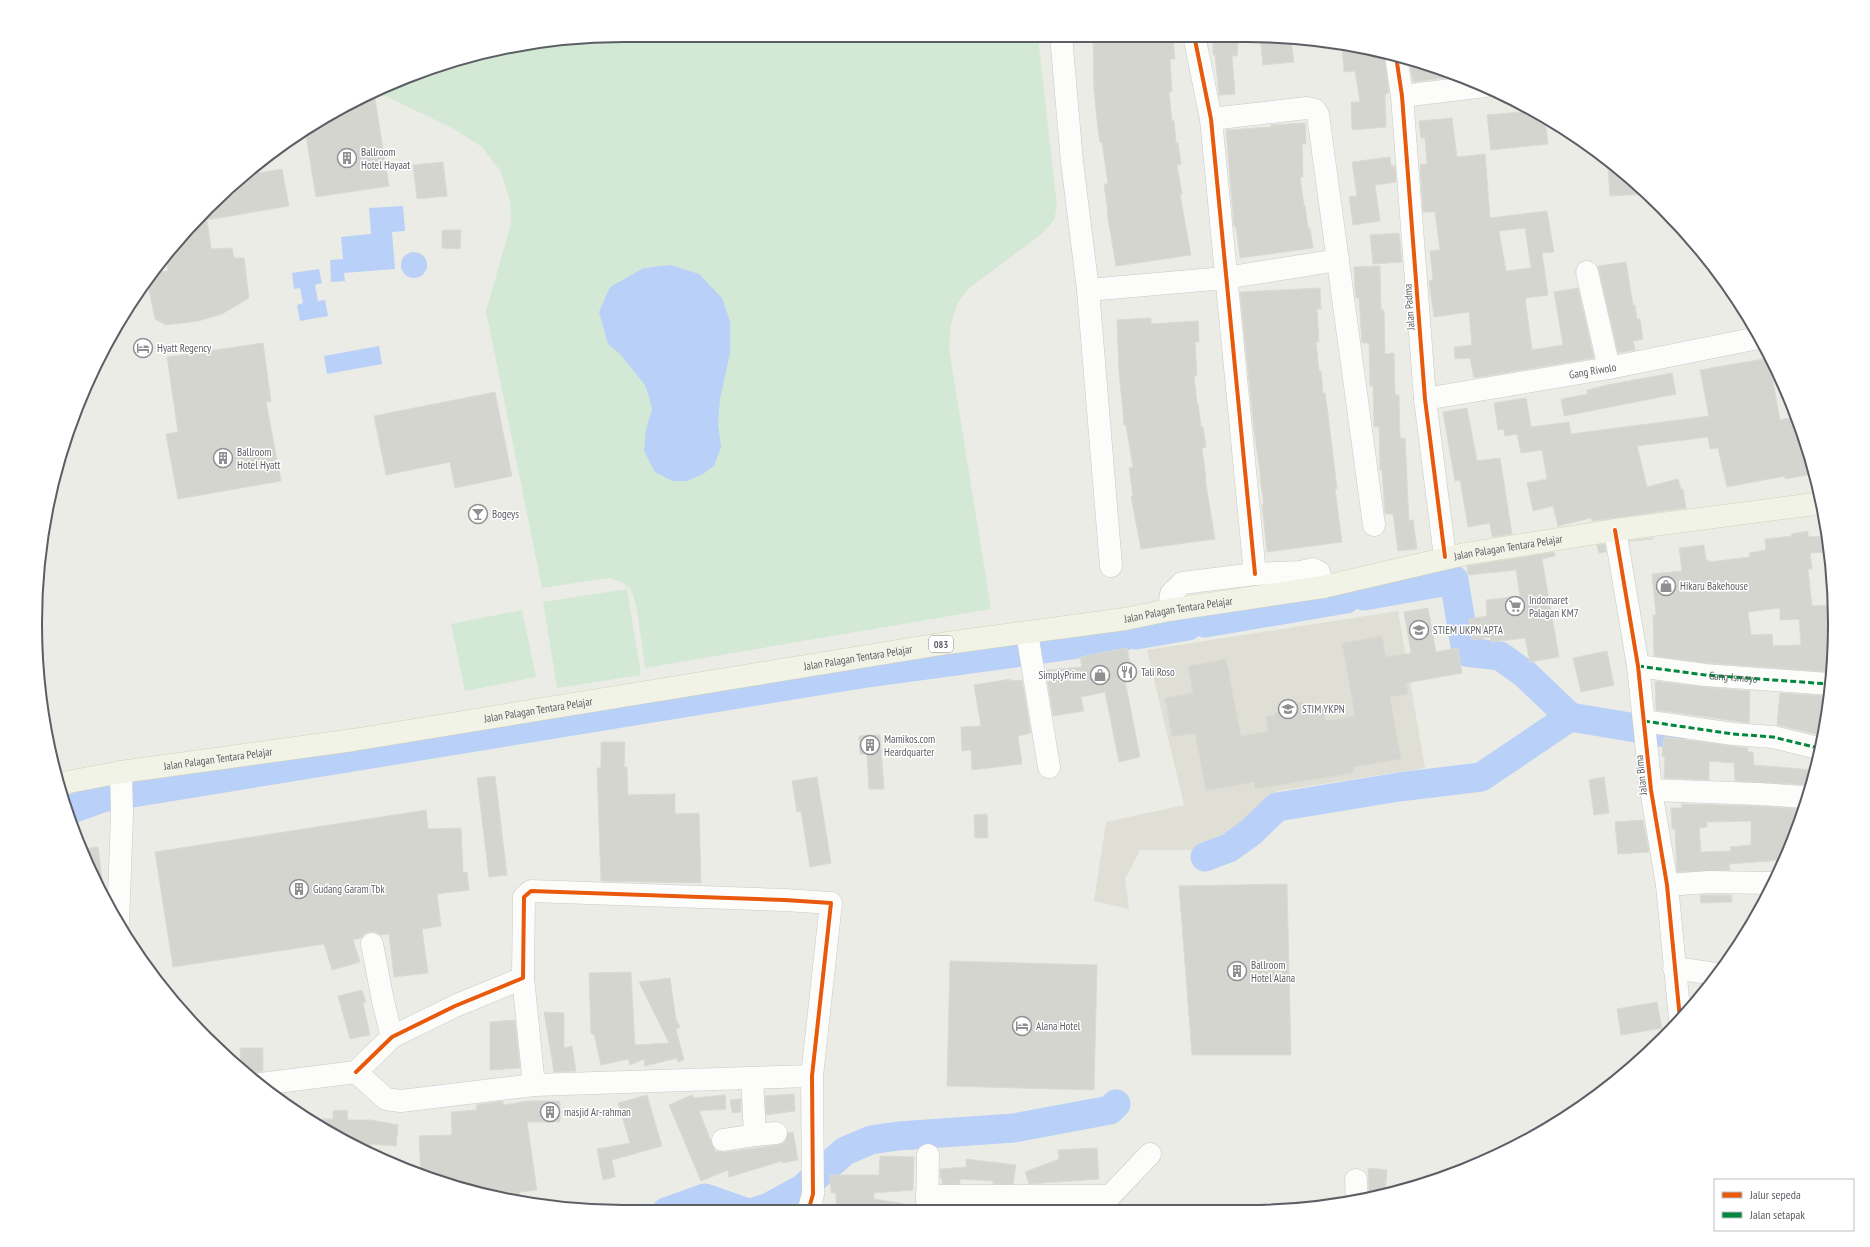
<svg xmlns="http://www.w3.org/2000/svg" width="1870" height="1247" font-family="'PT Sans Narrow',sans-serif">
<rect width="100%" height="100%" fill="#ecece6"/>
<polygon fill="#dfdfd5" points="1398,611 1425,768 1277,791 1243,822 1197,850 1140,850 1125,879 1129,909 1094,901 1106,822 1184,805 1147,650"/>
<g fill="#d3e9d5">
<path d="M1038 37 1057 207 1054 220 1042 234 968 289 958 303 951 324 949 348 991 609 645 668C643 654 637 597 630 589 624 582 617 580 609 578L542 588 486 311 511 224 510 201 501 172 482 147 454 129 375 91 435 66 546 40Z"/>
<polygon points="627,589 641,675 557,688 543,602"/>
<polygon points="522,610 536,677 465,691 451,624"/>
</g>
<g fill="#b9d0f8">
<polygon points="403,206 405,231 392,232 395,269 344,273 345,281 331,282 330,260 343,259 341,237 371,234 369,208"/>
<circle cx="414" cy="265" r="13"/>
<polygon points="671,265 699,274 722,298 730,321 730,353 720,399 718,424 721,447 714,466 703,474 687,481 672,481 655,472 644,451 646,430 652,409 649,396 645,385 632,369 620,354 608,344 599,312 610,287 644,268"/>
<polygon points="319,269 322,283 315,285 318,301 325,300 328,316 300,321 297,305 303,303 300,288 294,289 292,273"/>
<polygon points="379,346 382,364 327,374 324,356"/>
</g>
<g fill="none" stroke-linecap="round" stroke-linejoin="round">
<g stroke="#b9d0f8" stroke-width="29">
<polyline points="1364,596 1454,580 1466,652 1500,656 1525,674 1570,717 1672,734"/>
<polyline points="1205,623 1346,599"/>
<polyline points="1136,635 1188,626"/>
<polyline points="1044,649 1121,638"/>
<polyline points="66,811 102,798 861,674 1023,652"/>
<polyline points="1205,857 1229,848 1251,832 1277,807 1399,787 1481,777 1570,717"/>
<polyline points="666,1212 705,1198 745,1212"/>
<polyline points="754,1212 769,1207 802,1189 845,1151 871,1140 898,1136 1014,1128 1110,1110 1116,1104"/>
</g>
</g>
<g fill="#d5d5d0" stroke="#dbdad5" fill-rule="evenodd">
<polygon points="1093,36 1126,36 1126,41 1173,38 1175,59 1170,59 1172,92 1169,92 1172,121 1174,121 1176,143 1178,143 1181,164 1177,165 1182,194 1180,195 1191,255 1116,266 1107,213 1108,213 1104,184 1108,184 1102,142 1100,142 1098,129 1094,90"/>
<polygon points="1260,36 1291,39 1294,62 1263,65"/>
<polygon points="1213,42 1238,42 1237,56 1232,56 1235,94 1219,95 1215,55 1213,55"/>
<polygon points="1342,44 1361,46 1384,52 1389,93 1385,94 1386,127 1352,130 1351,102 1360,102 1355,71 1344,72"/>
<polygon points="1409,59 1435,66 1460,76 1413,82"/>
<polygon points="375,99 389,186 316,197 305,129 351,103"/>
<polygon points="1531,111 1545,119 1548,144 1491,150 1487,115"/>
<path d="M1452 118 1457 157 1485 154 1490 218 1547 211 1554 252 1542 253 1548 295 1525 298 1532 350 1563 345 1554 292 1578 288 1594 358 1474 378 1470 358 1455 359 1454 347 1472 345 1469 312 1434 317 1429 281 1433 280 1430 251 1440 250 1435 212H1423L1420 165 1427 164 1425 138H1421L1419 121ZM1525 228 1531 268 1506 271 1499 231Z"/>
<polygon points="1305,123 1306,144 1302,144 1303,177 1300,177 1304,206 1305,206 1308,228 1310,228 1313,248 1240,258 1236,227 1234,227 1226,130 1271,127 1271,125"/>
<polygon points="1390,157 1391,166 1395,166 1396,182 1375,185 1380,221 1353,225 1349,197 1357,196 1352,162"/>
<polygon points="443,162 447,196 417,199 413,165"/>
<polygon points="282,169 289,206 207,220 211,249 232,248 234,258 244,258 249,298 222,314 198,321 166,325 155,319 147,280 151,273 168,271 166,254 208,207 247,175"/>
<polygon points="1608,169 1618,169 1647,194 1610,196"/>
<polygon points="442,230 461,230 460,249 442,248"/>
<polygon points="1399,233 1402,262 1373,264 1370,235"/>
<polygon points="1626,262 1633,305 1635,305 1637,319 1640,319 1643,339 1633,341 1635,350 1618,353 1598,266"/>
<polygon points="1380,266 1381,310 1384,310 1385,354 1394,353 1395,395 1399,395 1400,438 1405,438 1409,521 1413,520 1417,549 1398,551 1393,514 1385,514 1382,470 1380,470 1379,427 1374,427 1373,386 1370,386 1369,343 1362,343 1359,298 1356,298 1355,290 1354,267"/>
<polygon points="1320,288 1321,309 1317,309 1319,342 1316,342 1319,371 1321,371 1323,393 1325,393 1328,414 1337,489 1335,489 1342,542 1267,552 1262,504 1264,503 1260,479 1261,479 1254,430 1240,292"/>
<polygon points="1151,318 1151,324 1198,321 1199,342 1195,342 1197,375 1194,376 1197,404 1198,404 1201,427 1203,427 1206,447 1202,448 1206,478 1205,478 1215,539 1141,549 1131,497 1133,496 1129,468 1133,467 1126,425 1124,425 1123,412 1119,373 1117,320"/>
<polygon points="263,343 271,401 266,402 281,481 178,499 166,434 178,432 167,357"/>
<polygon points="1769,358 1780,420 1794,417 1796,430 1800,430 1808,475 1785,479 1785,476 1727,487 1718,448 1710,449 1708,437 1637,446 1647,487 1678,479 1681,489 1683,489 1686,508 1592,521 1591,518 1558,526 1553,506 1533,511 1527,483 1547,479 1542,450 1521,453 1517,434 1505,436 1504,429 1498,430 1494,403 1526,398 1531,427 1569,422 1571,434 1709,416 1700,370"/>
<polygon points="1672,373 1676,394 1564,416 1561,399 1588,394 1587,390 1607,385"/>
<polygon points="495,392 512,476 455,488 450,462 386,475 374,416"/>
<polygon points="1467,408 1477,461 1500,458 1512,534 1492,537 1490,523 1468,527 1460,480 1455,481 1443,412"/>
<path d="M1808 531V537L1824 536 1826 552 1810 553 1812 569H1808L1812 606 1833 605 1835 624 1830 672 1706 663 1654 656 1653 615H1656L1652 574 1682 571 1679 548 1704 545 1706 560H1709V562L1750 557 1749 553 1766 550 1765 539 1792 536 1791 534ZM1780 608V620L1799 619 1801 645 1773 646 1772 634 1751 635 1748 612Z"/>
<polygon points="1653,538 1653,539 1629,541"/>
<polygon points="1605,544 1606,552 1599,553 1597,545"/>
<polygon points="1554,552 1555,556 1542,559 1559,657 1530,662 1525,638 1491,642 1490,637 1472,640 1469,619 1487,616 1486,600 1520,596 1516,570 1468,575 1467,566"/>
<polygon points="1428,608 1436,652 1458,648 1462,673 1406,683 1408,694 1390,697 1401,759 1353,767 1354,773 1255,789 1254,782 1206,791 1195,733 1172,737 1165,698 1193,693 1188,666 1226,659 1241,736 1268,731 1266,717 1274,715 1282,707 1294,702 1304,703 1313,709 1323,707 1326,721 1355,716 1342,643 1382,636 1386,657 1411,653 1404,612"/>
<polygon points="1127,648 1133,678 1125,680 1140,757 1119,762 1105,692 1081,697 1084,711 1053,716 1046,670 1082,667 1080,657"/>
<polygon points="1607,651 1614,685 1581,692 1573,658"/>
<polygon points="1011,679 1011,681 1022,680 1031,733 1018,736 1022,764 972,770 971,750 962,751 961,727 981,726 974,685"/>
<polygon points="1655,681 1704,687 1750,691 1749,723 1656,710"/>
<polygon points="1780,693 1826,696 1824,734 1815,734 1777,725"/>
<polygon points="880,735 884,789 869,789 867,754 860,754 859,736"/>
<polygon points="1664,737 1748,748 1748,752 1753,752 1754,765 1814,770 1809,785 1735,781 1734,763 1709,761 1709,780 1664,778 1665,757 1662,756"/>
<polygon points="601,742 625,742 624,767 627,767 628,795 675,794 675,814 699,813 701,883 601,881 597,768 601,768"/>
<polygon points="495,776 507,875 489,877 477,778"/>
<polygon points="817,777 831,863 810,867 801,811 797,812 792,781"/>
<polygon points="1604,777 1609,813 1594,815 1589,780"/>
<path d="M1682 804 1758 806 1802 809 1790 848 1784 860 1729 864 1730 870 1677 872 1675 829H1672L1671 808H1682ZM1751 821V845L1730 847 1731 851 1701 852 1699 828 1707 827V822Z"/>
<polygon points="426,810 428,829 461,828 463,873 467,872 469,890 437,894 441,926 422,929 428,973 394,977 389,934 381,935 376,932 370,932 364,934 361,938 353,940 360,962 332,970 324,944 173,967 155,852"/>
<polygon points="987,814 988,838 975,838 974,815"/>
<polygon points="1643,820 1649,852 1618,854 1615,822"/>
<polygon points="98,847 103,886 100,887 83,849"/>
<polygon points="1287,884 1291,1055 1192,1055 1179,886"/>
<polygon points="1700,895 1731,895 1732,902 1701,903"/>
<polygon points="950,961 1097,965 1094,1090 947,1086"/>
<polygon points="631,972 635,1045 669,1043 639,982 670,978 676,1019 680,1027 676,1029 684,1060 678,1062 677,1058 645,1066 644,1059 630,1065 628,1059 601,1065 594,1034 591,1034 589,973"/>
<polygon points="362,990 366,1002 363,1003 370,1035 350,1039 338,996"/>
<polygon points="1657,1002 1662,1028 1621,1035 1617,1009"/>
<polygon points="544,1012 564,1013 564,1048 572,1046 576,1071 554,1072"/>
<polygon points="515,1020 520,1068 490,1070 490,1022"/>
<polygon points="240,1048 263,1048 263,1071 249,1074 241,1067"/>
<polygon points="794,1094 795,1111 766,1115 765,1096"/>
<polygon points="647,1095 662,1146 612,1160 615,1177 603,1180 597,1149 630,1143 618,1103"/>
<polygon points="692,1095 693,1098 725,1095 726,1109 699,1111 715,1151 725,1152 778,1145 784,1143 788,1133 793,1132 798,1160 782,1163 782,1161 729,1177 728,1170 701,1181 669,1105"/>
<polygon points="741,1099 741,1112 732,1113 730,1100"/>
<polygon points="503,1101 503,1105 528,1101 560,1101 560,1122 527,1122 537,1190 519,1192 522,1202 509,1201 435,1181 421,1175 419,1136 452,1135 451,1112 477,1110 476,1105"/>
<polygon points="347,1110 348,1120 371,1120 398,1125 396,1146 371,1144 370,1154 308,1119 333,1119 333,1111"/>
<polygon points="1097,1148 1099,1179 1029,1184 1025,1172 1059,1159 1058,1150"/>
<polygon points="880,1156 914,1157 913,1190 874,1193 874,1199 911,1205 911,1212 836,1212 836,1193 831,1193 830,1175 879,1175"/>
<polygon points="966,1159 1016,1165 1013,1184 993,1184 993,1181 960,1179 960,1184 942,1184 942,1178 940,1178 940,1169 966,1167"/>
<polygon points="1368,1168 1387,1170 1385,1193 1369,1192"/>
</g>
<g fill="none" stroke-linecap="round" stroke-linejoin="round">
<g stroke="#c8cac8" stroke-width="23">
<g id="minor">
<polyline points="1194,35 1211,119 1255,574"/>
<polyline points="1061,36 1072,162 1088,290 1111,566"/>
<polyline points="1396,56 1402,96 1425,399 1445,557"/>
<polyline points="1402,96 1485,86"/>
<polyline points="1211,119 1307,108 1315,110 1318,115 1374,525"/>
<polyline points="1587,272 1609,368"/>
<polyline points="1088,290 1225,278 1338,260"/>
<path id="s1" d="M1425 399 1609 368 1758 338"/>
<polyline points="1615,530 1638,666 1651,790 1667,885 1680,1019"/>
<polyline points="1169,610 1171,594 1182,583 1255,574 1301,572 1313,569 1319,572 1323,587"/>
<polyline points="1027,633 1049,767"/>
<path id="s2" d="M1638 666 1705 675 1829 684"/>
<polyline points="1644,721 1733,734 1773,737 1814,747 1821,746"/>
<polyline points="1651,790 1759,794 1806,797"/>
<polyline points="1667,885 1709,882 1772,883"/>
<polyline points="118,924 122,814 121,772"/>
<polyline points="372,944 383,1001 392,1037"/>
<polyline points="1674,968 1716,974"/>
<polyline points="523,978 534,1085"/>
<polyline points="356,1072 392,1037 455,1006 523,978 524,897 531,891 785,900 831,903 812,1076 813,1194 808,1212"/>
<polyline points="752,1078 755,1135 776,1133"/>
<polyline points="261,1084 356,1072 386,1099 401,1101 534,1085 812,1076"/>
<polyline points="723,1140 755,1135"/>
<polyline points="1356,1180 1357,1201"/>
<polyline points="927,1196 1110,1196 1150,1154"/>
<polyline points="927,1212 928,1155"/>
</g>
</g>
<g stroke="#d4d2b3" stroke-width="23">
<g id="major">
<path id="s3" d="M58 784 121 772 353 740 947 643 1125 619 1169 610 1323 587 1465 554 1615 530 1822 503"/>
</g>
</g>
<use href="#minor" stroke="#fcfcfb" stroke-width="22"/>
<use href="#major" stroke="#f2f3e7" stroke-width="22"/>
<g stroke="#00873e" stroke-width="3" stroke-dasharray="6 3" stroke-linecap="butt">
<polyline points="1638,666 1705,675 1829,684"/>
<polyline points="1644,721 1733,734 1773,737 1814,747 1821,746"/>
</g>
<g stroke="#fff" stroke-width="6">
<g id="cycleway">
<polyline points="1194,35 1211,119 1255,574"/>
<polyline points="1396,56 1402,96 1425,399 1445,557"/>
<polyline points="1615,530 1638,666 1651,790 1667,885 1680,1019"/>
<polyline points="356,1072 392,1037 455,1006 523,978 524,897 531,891 785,900 831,903 812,1076 813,1194 808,1212"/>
</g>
</g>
<use href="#cycleway" stroke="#e8590c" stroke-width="4"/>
</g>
<defs>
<g id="building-ring" transform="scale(1)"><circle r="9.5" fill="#fff" stroke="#8e9092" stroke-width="1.5"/><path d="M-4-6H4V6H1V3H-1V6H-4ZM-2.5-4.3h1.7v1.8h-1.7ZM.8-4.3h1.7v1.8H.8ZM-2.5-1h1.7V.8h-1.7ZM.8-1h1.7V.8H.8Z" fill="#8e9092"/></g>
<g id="hotel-ring" transform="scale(1)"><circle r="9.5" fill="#fff" stroke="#8e9092" stroke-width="1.5"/><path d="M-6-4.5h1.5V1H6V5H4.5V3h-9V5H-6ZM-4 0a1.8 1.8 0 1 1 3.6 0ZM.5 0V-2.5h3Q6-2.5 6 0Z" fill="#8e9092"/></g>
<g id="bar-ring" transform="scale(1)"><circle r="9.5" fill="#fff" stroke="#8e9092" stroke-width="1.5"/><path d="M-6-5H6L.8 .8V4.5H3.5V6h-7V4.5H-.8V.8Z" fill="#8e9092"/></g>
<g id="shop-ring" transform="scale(1)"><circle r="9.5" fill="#fff" stroke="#8e9092" stroke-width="1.5"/><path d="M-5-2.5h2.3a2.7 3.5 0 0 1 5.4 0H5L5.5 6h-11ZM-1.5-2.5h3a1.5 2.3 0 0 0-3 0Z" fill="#8e9092"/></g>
<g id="supermarket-ring" transform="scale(1)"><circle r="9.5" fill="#fff" stroke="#8e9092" stroke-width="1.5"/><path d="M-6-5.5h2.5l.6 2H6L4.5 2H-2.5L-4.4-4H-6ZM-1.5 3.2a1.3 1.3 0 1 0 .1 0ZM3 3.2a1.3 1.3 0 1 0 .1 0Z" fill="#8e9092"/></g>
<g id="university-ring" transform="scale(1)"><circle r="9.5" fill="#fff" stroke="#8e9092" stroke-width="1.5"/><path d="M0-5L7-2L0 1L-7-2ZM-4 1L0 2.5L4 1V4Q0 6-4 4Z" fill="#8e9092"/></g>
<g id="restaurant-ring" transform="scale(1)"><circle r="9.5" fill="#fff" stroke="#8e9092" stroke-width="1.5"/><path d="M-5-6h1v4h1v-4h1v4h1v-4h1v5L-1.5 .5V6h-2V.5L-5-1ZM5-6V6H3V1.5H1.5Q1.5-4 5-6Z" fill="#8e9092"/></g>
</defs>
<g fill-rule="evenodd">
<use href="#building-ring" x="347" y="158"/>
<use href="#hotel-ring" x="143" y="348"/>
<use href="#building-ring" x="223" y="458"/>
<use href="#bar-ring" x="478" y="514"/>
<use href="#shop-ring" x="1666" y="586"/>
<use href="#supermarket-ring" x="1515" y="606"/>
<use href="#university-ring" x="1419" y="630"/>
<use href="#restaurant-ring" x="1127" y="672"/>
<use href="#shop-ring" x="1100" y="675"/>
<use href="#university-ring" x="1288" y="709"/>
<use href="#building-ring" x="870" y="745"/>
<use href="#building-ring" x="299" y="889"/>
<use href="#building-ring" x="1237" y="971"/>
<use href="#hotel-ring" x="1022" y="1026"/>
<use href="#building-ring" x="550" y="1112"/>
</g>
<g text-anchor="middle" stroke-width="3" stroke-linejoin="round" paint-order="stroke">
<rect fill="#fff" stroke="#8c8e92" stroke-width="1" x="929" y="636" width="24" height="16" rx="3"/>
<g font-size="10" font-weight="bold" fill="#5b5e64">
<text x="941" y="648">083</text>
</g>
<g font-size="11" fill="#5b5e64" stroke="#fff" text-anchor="start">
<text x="361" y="156">Ballroom<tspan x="361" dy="13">Hotel Hayaat</tspan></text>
<text x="157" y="352">Hyatt Regency</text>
<text x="237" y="456">Ballroom<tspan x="237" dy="13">Hotel Hyatt</tspan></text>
<text x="492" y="518">Bogeys</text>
<text x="1680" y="590">Hikaru Bakehouse</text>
<text x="1529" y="604">Indomaret<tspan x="1529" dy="13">Palagan KM7</tspan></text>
<text x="1433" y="634">STIEM UKPN APTA</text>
<text x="1141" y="676">Tali Roso</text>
<text x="1086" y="679" text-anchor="end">SimplyPrime</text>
<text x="1302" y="713">STIM YKPN</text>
<text x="884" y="743">Mamikos.com<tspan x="884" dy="13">Heardquarter</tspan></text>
<text x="313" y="893">Gudang Garam Tbk</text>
<text x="1251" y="969">Ballroom<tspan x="1251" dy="13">Hotel Alana</tspan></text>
<text x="1036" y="1030">Alana Hotel</text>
<text x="564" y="1116">masjid Ar-rahman</text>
</g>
<g font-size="11" fill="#5b5e64" stroke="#fff">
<text transform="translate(1409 307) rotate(-94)" y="4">Jalan Padma</text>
<text dy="4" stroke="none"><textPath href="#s1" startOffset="170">Gang Riwolo</textPath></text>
<text dy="4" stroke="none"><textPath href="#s3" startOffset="1470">Jalan Palagan Tentara Pelajar</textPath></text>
<text dy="4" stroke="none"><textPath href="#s3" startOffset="1134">Jalan Palagan Tentara Pelajar</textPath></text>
<text dy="4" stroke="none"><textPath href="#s3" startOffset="810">Jalan Palagan Tentara Pelajar</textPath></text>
<text dy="4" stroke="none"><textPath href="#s2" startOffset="96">Gang Ismoyo</textPath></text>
<text dy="4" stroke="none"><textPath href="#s3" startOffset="486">Jalan Palagan Tentara Pelajar</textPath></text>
<text dy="4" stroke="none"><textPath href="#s3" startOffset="162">Jalan Palagan Tentara Pelajar</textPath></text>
<text transform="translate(1641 775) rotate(-96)" y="4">Jalan Bima</text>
</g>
</g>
<path d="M0 0H1870V1247H0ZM623 42H1247A581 581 0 0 1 1828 623V624A581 581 0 0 1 1247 1205H623A581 581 0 0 1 42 624V623A581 581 0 0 1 623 42Z" fill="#fff" fill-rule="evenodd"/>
<path fill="none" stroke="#5b5e64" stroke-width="2" d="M623 42H1247A581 581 0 0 1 1828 623V624A581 581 0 0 1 1247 1205H623A581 581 0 0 1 42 624V623A581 581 0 0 1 623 42Z"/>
<rect x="1714" y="1179" width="140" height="52" fill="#ffffff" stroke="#bdbfc1"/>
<rect x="1722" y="1192" width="20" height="6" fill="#e8590c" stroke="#bdbfc1"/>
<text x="1750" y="1199" font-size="12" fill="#5b5e64">Jalur sepeda</text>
<rect x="1722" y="1212" width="20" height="6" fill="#00873e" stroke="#bdbfc1"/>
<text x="1750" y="1219" font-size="12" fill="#5b5e64">Jalan setapak</text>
</svg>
